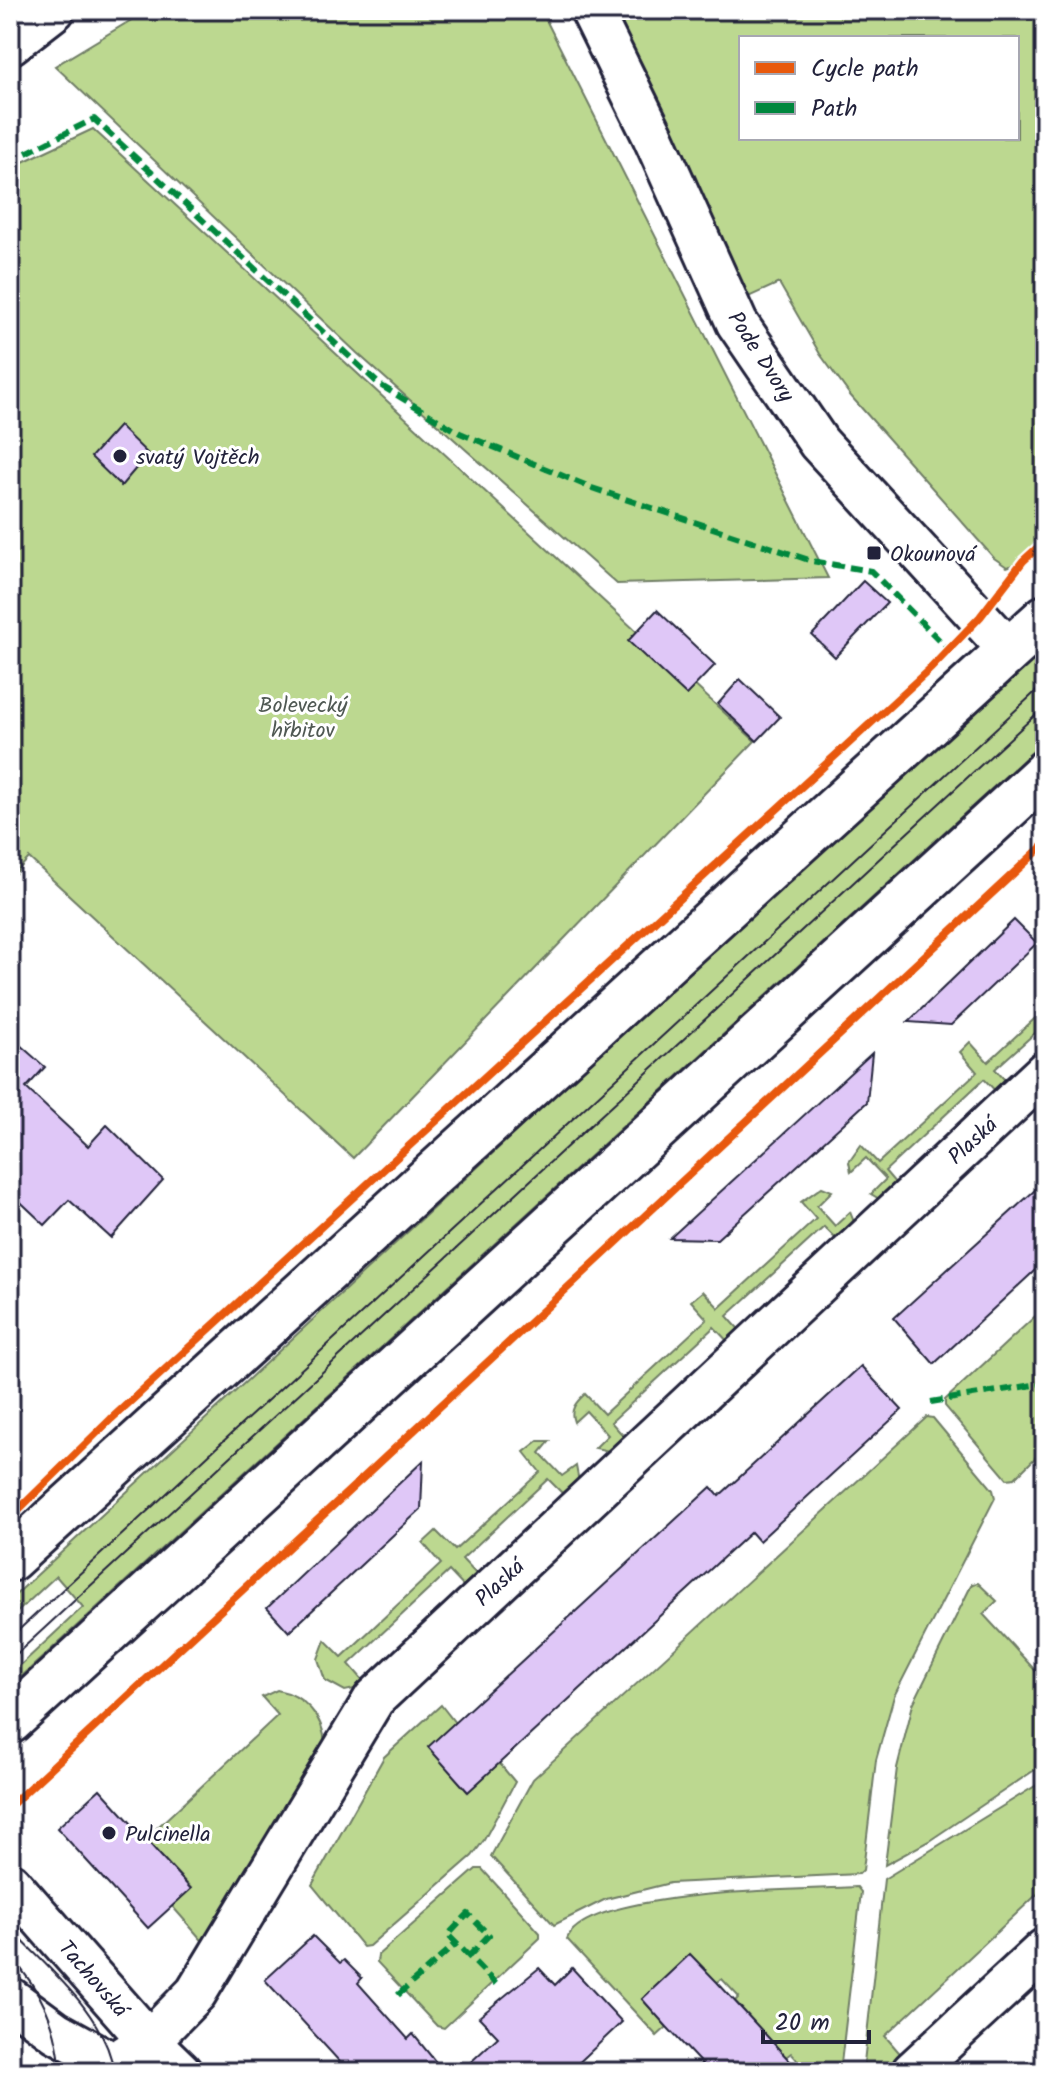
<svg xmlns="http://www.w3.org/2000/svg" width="1055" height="2082" font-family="Kalam,sans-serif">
<rect width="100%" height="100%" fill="#fff"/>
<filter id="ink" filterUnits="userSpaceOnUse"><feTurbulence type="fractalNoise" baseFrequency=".0125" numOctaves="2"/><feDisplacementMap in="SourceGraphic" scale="16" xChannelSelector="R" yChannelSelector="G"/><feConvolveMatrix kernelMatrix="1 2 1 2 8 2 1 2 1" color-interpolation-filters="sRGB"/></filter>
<g filter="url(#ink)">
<g fill="#bcd890" stroke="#6f7d66" stroke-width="2" fill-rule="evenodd">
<polygon points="148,10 541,10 828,578 617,584 357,353 55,66"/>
<path d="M608 10H1045V537L1016 564 1007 567 994 558 850 395 820 354 779 283 744 299ZM741 38H1017V138H741Z"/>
<polygon points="93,129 755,741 353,1158 29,858 10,879 10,168"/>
<polygon points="1045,642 1045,740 10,1687 10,1675 83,1607 56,1576 10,1619 10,1600"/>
<polygon points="1045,1009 1045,1024 995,1069 1013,1089 1002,1098 984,1079 885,1171 902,1191 881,1200 871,1194 886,1179 866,1158 851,1172 849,1162 861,1145 878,1163 977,1072 960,1052 970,1042 988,1062"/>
<path d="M822 1187 832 1191 817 1206 835 1226 850 1212 856 1227 842 1245 824 1227 727 1316 744 1335 732 1346 714 1327 611 1422 629 1442 614 1452 595 1448 608 1435 586 1411 574 1422C569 1410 576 1402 585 1394L604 1414 707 1319 691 1301 703 1291 719 1308 816 1219 801 1202Z"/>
<polygon points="1045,1307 1045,1448 1015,1478 1007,1479 945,1406 945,1400"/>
<polygon points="927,1417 933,1418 993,1490 995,1498 894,1696 876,1760 863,1870 859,1874 670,1883 606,1899 554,1925 491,1856 533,1779"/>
<polygon points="538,1441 550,1441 540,1453 562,1476 576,1466 579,1482 567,1498 548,1479 462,1559 480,1578 467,1590 449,1571 349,1664 368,1686 345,1691 325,1680 318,1659 325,1640 342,1657 441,1564 423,1543 436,1531 455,1550 540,1472 524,1452"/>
<polygon points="978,1583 997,1601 983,1614 1045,1681 1045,1763 929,1841 885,1865 897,1768 913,1704 972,1584"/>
<path d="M277 1690C304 1695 324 1717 325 1745L207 1946 172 1906 191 1888 145 1839 278 1715 262 1697Z"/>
<polygon points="441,1705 455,1723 429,1747 467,1791 499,1763 515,1782 484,1840 472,1856 369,1946 363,1947 312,1885 384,1757"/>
<polygon points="1045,1780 1045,1887 885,2036 904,2058 890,2072 863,2072 884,1879"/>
<polygon points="476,1869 482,1869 540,1933 540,1938 444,2028 437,2026 377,1962 378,1955"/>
<path d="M857 1887 861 1892 840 2072H808L791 2053 786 2057 735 2001 739 1997 722 1979 716 1983 690 1955 642 1999 667 2027 657 2036 567 1939C586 1889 807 1890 857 1887Z"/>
</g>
<g fill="#dfc7f7" stroke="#22223b" stroke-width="2">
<polygon points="119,426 148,454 121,486 91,457"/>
<polygon points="863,581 887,603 835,657 812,635"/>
<polygon points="657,610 715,665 686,695 628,641"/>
<polygon points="740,679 780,717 757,741 718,704"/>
<polygon points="1014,920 1037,943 1014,965 951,1025 908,1022"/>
<polygon points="10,1036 45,1067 26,1088 88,1146 107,1125 163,1180 111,1238 69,1200 45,1225 10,1192"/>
<polygon points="872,1053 867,1102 808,1156 717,1239 670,1238"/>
<polygon points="1045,1181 1045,1261 934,1364 894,1318"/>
<polygon points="861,1366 902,1410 759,1541 751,1532 468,1792 428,1747 711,1487 719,1496"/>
<polygon points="423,1461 421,1509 289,1632 267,1608"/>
<polygon points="100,1789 191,1889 148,1928 57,1828"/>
<polygon points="313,1936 340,1963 344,1960 362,1978 358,1983 408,2039 413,2034 444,2072 349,2072 265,1980"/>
<polygon points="690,1954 717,1982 800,2072 709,2072 667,2027 642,1999"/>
<polygon points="539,1968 555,1985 572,1968 622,2022 569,2072 460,2072 498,2037 479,2017"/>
</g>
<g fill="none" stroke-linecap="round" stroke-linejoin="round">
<g stroke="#22223b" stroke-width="46">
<g id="minor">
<polyline points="591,10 652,134 737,323 819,443 1010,651"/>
<polyline points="10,44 54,10"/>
<polyline points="10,1883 149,2041 181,2072"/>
<polyline points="10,1998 56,2032 129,2072"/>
<polyline points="113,2064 149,2041 196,1993 374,1699 1045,1072"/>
<polyline points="912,2072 1045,1949"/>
</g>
</g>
<g stroke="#22223b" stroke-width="50">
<g id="major">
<polyline points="10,1559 1045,618"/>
<polyline points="10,1721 1045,773"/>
</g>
</g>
<use href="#minor" stroke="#fff" stroke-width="40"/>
<use href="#major" stroke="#fff" stroke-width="44"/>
<g stroke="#22223b" stroke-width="2">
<polyline points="10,1638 1045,683"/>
<polyline points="10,1660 1045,706"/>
<path d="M10 1928C48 1969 105 2013 114 2072"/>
<path d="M10 1956C42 1991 57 2025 61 2072"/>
</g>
<g stroke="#00873e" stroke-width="6" stroke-dasharray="12 6" stroke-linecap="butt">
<polyline points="10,161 94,119 380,385 460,433 592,488 812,561 871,571 947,648"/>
<polyline points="931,1402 1045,1383"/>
<path d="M469 1956 489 1935 468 1914 448 1935C465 1952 482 1970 499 1987"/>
<polyline points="398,1995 457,1943"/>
</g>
<g stroke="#fff" stroke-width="13">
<g id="cycleway">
<polyline points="10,1518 111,1419 931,668 980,617 1023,561 1045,541"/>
<polyline points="10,1806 1045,844"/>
</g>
</g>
<use href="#cycleway" stroke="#e8590c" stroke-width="8"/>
</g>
</g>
<g fill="#22223b" stroke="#fff" stroke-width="3">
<circle cx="120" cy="456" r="8"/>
<rect x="866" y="545" width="16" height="16" rx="4"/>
<circle cx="109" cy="1833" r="8"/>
</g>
<g text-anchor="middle" stroke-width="6" stroke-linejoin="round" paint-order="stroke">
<g font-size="22" fill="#22223b" stroke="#fff">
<text transform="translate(762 356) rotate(57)" y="8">Pode Dvory</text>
<text transform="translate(972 1140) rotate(-43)" y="8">Plaská</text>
<text transform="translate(499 1582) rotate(-43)" y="8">Plaská</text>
<text transform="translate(94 1978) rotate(49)" y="8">Tachovská</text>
</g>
<g font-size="22" fill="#22223b" stroke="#fff" text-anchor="start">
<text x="136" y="464">svatý Vojtěch</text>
<text x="890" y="561">Okounová</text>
<text x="125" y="1841">Pulcinella</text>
</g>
<g font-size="22" fill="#505954" stroke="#fff">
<text x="303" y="712">Bolevecký<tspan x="303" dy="25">hřbitov</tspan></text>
</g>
</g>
<rect width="1055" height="2082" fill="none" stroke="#fff" stroke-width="40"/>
<rect x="20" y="20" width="1015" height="2042" fill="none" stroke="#22223b" stroke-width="3" filter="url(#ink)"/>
<rect x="739" y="36" width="280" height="104" fill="#ffffff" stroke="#a7a7b1" stroke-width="2"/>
<rect x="755" y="62" width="40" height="12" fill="#e8590c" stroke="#a7a7b1" stroke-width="2"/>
<text x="811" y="76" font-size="24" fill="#22223b">Cycle path</text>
<rect x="755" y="102" width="40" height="12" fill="#00873e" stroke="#a7a7b1" stroke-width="2"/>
<text x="811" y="116" font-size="24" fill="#22223b">Path</text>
<path d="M763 2030v12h106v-12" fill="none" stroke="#22223b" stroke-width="4"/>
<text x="775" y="2030" font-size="24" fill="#22223b" stroke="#ffffff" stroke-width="6" paint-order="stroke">20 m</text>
</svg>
